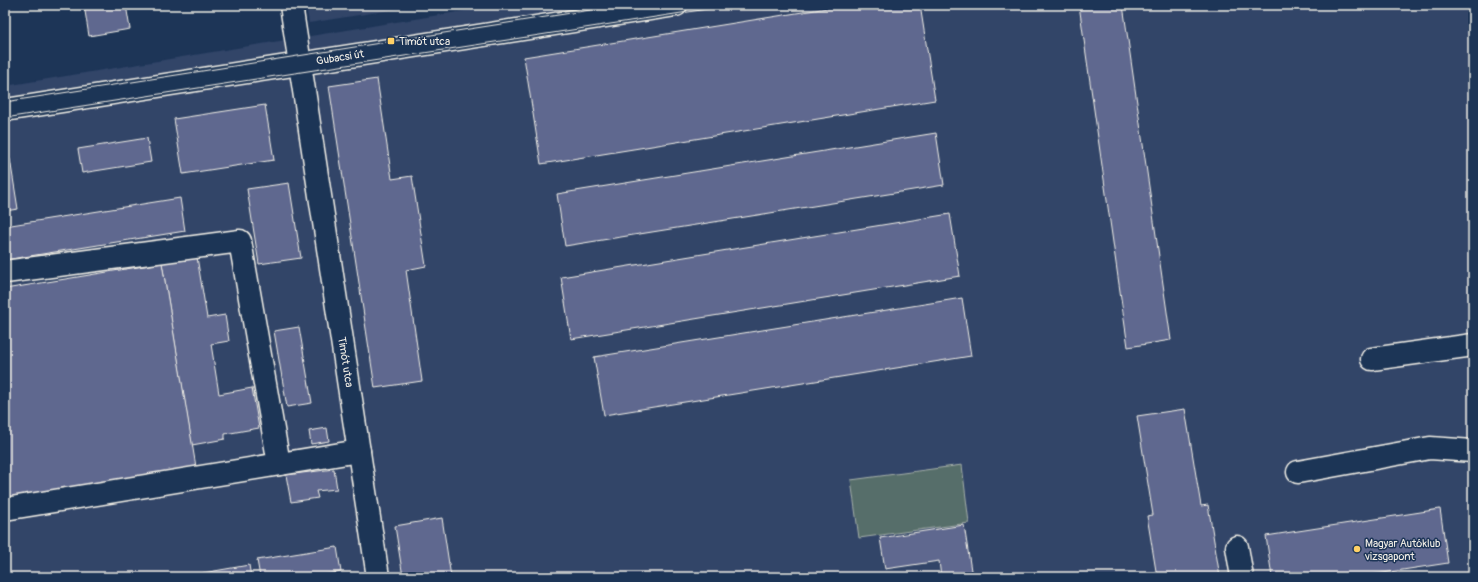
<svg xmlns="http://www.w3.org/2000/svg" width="1478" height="582" font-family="Pangolin,sans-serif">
<rect width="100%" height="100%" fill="#1d3557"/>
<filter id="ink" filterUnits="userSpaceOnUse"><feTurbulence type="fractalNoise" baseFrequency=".025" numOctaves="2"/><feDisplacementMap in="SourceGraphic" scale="8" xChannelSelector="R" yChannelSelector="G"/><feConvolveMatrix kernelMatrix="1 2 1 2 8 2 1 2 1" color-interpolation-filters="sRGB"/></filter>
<g filter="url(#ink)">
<g fill="#304468">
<polygon points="306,5 422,5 309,23"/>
<polygon points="500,5 1473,5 1473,577 5,577 5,86"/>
</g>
<polygon fill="#576e6a" stroke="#a6b0a9" points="962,465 969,523 859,538 851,480"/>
<g fill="#5e688f" stroke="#f4f1e8">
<polygon points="84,5 126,5 130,29 89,36"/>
<polygon points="846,5 920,5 935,100 541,164 524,57"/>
<polygon points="1079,5 1123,5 1171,340 1128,347"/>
<polygon points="377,79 392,179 412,176 426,266 406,270 422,381 375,388 329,86"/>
<polygon points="265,105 274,160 183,174 174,119"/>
<polygon points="936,133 944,185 565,246 557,194"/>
<polygon points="147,138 151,162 82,173 78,149"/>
<polygon points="10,159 18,209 5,211 5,160"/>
<polygon points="289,183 301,258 259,264 247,189"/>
<polygon points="180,198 185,231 5,260 5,226"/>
<polygon points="950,214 960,276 571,339 561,277"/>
<polygon points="197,257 207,318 225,315 229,341 211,344 219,394 252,388 259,428 225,434 225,439 192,445 162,263"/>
<polygon points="162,263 196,467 5,499 5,289"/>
<polygon points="962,298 971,356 604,415 594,357"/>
<polygon points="299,327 312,403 287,407 274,331"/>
<polygon points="1185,409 1201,506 1208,505 1220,577 1157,577 1147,516 1153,515 1137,416"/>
<polygon points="327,428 329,441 311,444 309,431"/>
<polygon points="334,469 337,489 316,491 318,498 291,502 286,475"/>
<polygon points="1440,509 1448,563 1357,577 1272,577 1266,536"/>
<polygon points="442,518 451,577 403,577 395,526"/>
<polygon points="964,525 972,577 941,577 939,561 885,569 880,538"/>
<polygon points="337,547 341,572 311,577 260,577 257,560"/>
<polygon points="249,565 251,577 204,577 203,573"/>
</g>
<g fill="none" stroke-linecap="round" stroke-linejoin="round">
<g stroke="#f4f1e8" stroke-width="25">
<g id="minor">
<polyline points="291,5 378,577"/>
<polyline points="5,110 676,5"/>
<polyline points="5,272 240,241 279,464"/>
<polyline points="1372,359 1473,345"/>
<polyline points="1298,472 1430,448 1473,451"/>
<polyline points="5,509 359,451"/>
<polyline points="1237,547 1242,577"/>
</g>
</g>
<use href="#minor" stroke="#1d3557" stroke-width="22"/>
<g stroke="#f4f1e8" stroke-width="1">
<polyline points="5,102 622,5"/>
<polyline points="5,118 733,5"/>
</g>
</g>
</g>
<g fill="#ffd166" stroke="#1d3557" stroke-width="1.5">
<rect x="387" y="37" width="8" height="8" rx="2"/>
<circle cx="1357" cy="549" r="4"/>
</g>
<g text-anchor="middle" stroke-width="3" stroke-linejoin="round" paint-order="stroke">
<g font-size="11" fill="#f4f1e8" stroke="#1d3557" text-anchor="start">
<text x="399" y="45">Timót utca</text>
<text x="1365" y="547">Magyar Autóklub<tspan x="1365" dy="13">vizsgapont</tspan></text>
</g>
<g font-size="11" fill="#f4f1e8" stroke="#1d3557">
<text transform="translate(340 57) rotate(-9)" y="4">Gubacsi út</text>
<text transform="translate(346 362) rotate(81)" y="4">Timót utca</text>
</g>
</g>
<rect width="1478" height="582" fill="none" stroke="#1d3557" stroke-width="20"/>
<rect x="10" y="10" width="1458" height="562" fill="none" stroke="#f4f1e8" stroke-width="1.5" filter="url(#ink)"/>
</svg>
